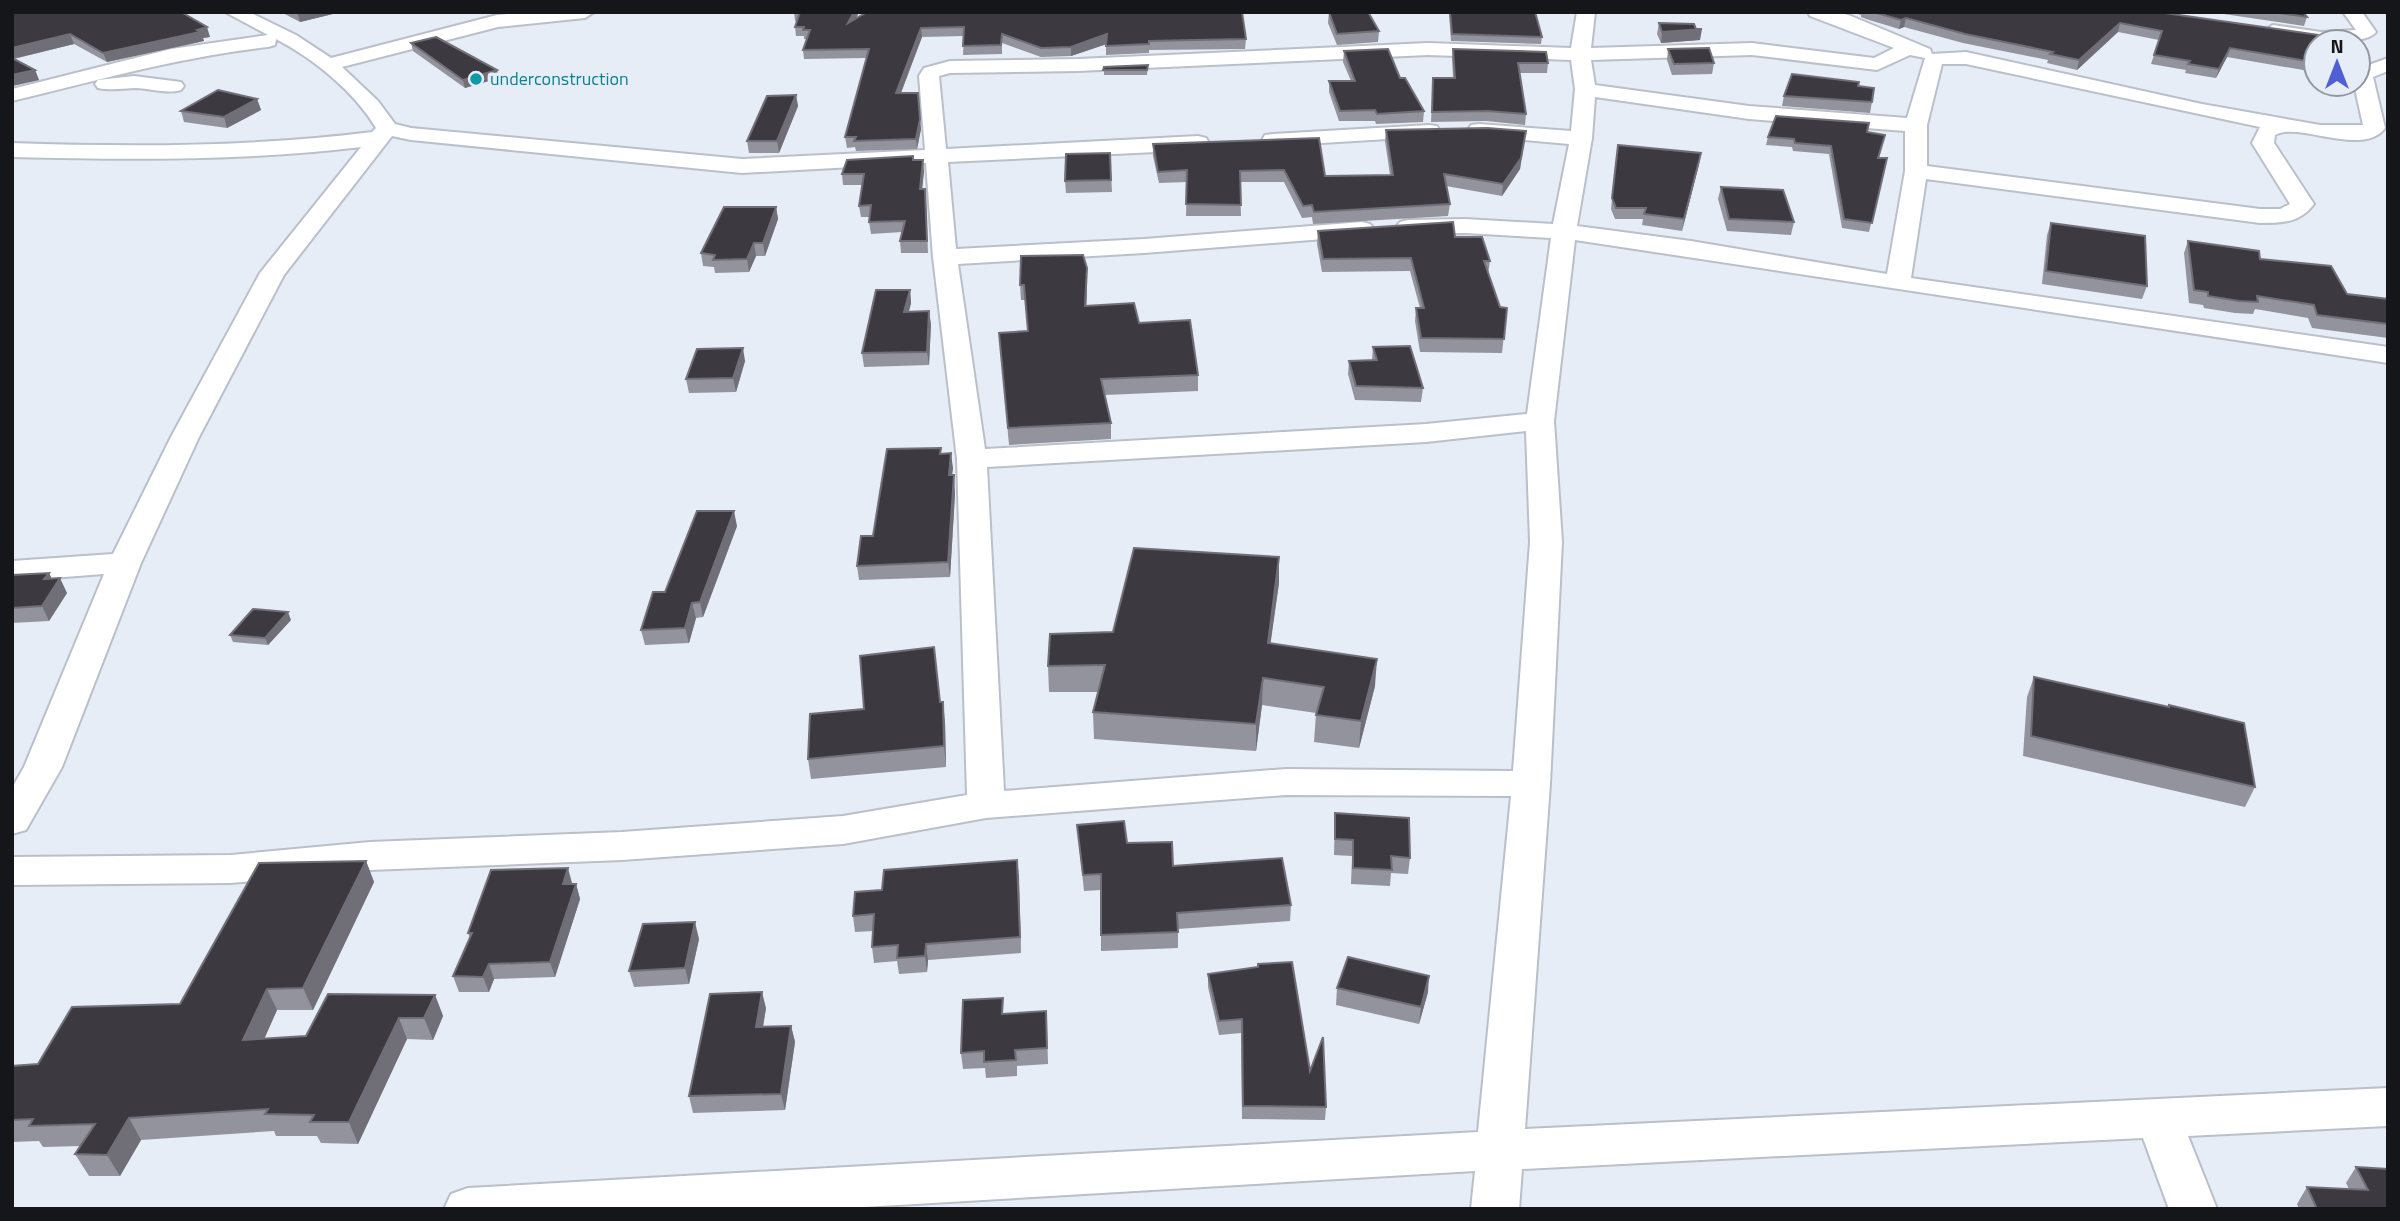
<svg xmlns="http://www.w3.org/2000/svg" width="2400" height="1221" font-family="'Titillium Web',sans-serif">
<rect width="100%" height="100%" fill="#e7edf7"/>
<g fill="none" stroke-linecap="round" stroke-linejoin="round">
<g stroke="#babfc9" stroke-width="4">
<g id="street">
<path d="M225 12H249L296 35 331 58 497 15 528 12H594L585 18 498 27 342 67 378 101 395 124 411 128 742 159 925 150 919 76 924 68 950 61 1078 59 1428 43 1571 48 1577 12H1595L1591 48 1752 43 1874 58 1894 48 1810 16 1808 12H1838L1851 16 1930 49 1932 54 1966 52 2202 104 2320 125H2363L2354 84H2358V69L2388 58V71L2373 77 2385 128C2363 158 2298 121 2275 135L2274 143 2314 204C2300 223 2282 223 2260 223L1926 179 1911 278 2388 347V363L1575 240 1554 421 1562 542 1550 784 1525 1129 2388 1088V1126L2188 1136 2217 1209H2169L2143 1138 1522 1169 1519 1209H1471L1475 1171 830 1209H444L451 1194 468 1188 1478 1132 1511 796 1286 795 986 818 843 844 622 860 370 870 231 883 12 885V857L231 855 370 842 622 832 843 816 967 795 957 459 933 257 926 163 742 173 411 140 392 136 284 275 199 437 141 563 62 767 26 830 12 834V788L24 767 104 574 12 581V561L113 554 171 437 260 273 361 147C245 161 129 160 12 157V143C133 147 252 147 372 132L376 128C354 91 314 59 276 39L275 45 268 47C180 57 98 80 12 101V89L171 49 268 35ZM1428 55 1571 60 1575 89 1571 131 1479 124 1471 125 1468 130 1471 135 1479 136 1569 144 1553 224 1465 219 1408 220 1400 222 1396 227 1400 232 1408 234 1465 233 1551 238 1527 414 1426 424 985 449 958 264 1144 253 1362 236 1370 234 1374 229 1370 224 1362 222 1144 239 956 249 948 162 1198 150 1206 148 1209 143 1206 138 1198 136 946 149 939 76 950 73 1078 71ZM1752 55 1877 70 1910 55 1925 58 1907 118 1749 106 1595 85 1591 60ZM1942 64H1966L2260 127 2252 143 2290 204 2280 209H2260L1927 166V125ZM1595 97 1749 119 1905 131V171L1887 274 1691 241 1577 226 1592 138ZM1526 431 1530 542 1513 771 1286 769 1004 791 987 467 1426 442Z"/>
<path d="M2343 12H2362L2376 32C2364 48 2276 46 2264 31L2273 25 2321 32 2356 30Z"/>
<path d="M134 76 181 82 184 86 181 90C167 94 151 89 137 88 124 88 111 91 98 88L95 84 98 80Z"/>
<polygon points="1429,125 1437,126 1440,131 1437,136 1273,146 1265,145 1262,140 1265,135 1273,134"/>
</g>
</g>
<use href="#street" fill="#fff" fill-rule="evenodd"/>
</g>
<g fill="#92939c">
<polygon points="12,12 210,37 203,38 204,41 107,62 74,44 14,59 35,70 39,80 12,86"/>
<polygon points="281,12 341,12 300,22"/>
<polygon points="794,12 859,12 856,19 867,12 1272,12 1242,14 1246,39 1245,49 1149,50 1149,53 1106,55 1106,44 1071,56 1041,57 1002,43 1002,54 963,55 964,36 922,37 901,93 921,129 917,149 856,151 855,147 847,148 845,137 867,58 804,59 803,50 807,39 804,39 804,36 796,36 795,27 797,21 795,21"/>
<polygon points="1329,12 1379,31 1378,42 1337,45 1328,23"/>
<polygon points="1449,12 1535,12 1542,37 1541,44 1451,41"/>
<polygon points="1852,12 2158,12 2313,62 2309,71 2227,57 2216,78 2185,73 2186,70 2151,64 2159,40 2118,32 2077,70 2047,63 2048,60 1963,43 1904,27 1899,29 1866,19 1861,17 1861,15"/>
<polygon points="2210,12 2303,12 2307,17 2304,26"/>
<polygon points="1659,23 1700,40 1661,43 1657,34"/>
<polygon points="411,43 497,70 499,78 465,88 413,51"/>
<polygon points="1453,49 1548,63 1547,73 1520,73 1526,114 1525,125 1486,121 1431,122 1433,78 1453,78 1452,58"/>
<polygon points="1668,49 1714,63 1712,74 1672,75 1667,60"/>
<polygon points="1344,51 1400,78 1424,111 1423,122 1376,124 1375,121 1339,121 1329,92 1329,81 1351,81 1343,62"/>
<polygon points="1148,65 1147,75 1104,75 1104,67"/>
<polygon points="1858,86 1872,102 1870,113 1782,106 1784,96"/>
<polygon points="796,95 798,106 779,153 749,153 747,141"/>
<polygon points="257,99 261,110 227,128 184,122 181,111"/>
<polygon points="1386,130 1526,131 1520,169 1502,196 1446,186 1450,204 1448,216 1313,224 1312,217 1302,218 1284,182 1240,182 1241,216 1186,216 1187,182 1159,183 1153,156 1153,144 1325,176 1390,175 1385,141"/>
<polygon points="1867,132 1883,143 1879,158 1887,158 1869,232 1842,228 1829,154 1793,151 1792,147 1766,145 1768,137"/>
<polygon points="1618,145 1699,164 1682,231 1642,225 1643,219 1615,219 1611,209"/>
<polygon points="1110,153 1112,192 1066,193 1065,181"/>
<polygon points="914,160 924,171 922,189 925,189 926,200 928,253 901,253 900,241 902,232 871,234 869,222 870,217 861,217 859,206 862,185 843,185 842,174"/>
<polygon points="1721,187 1794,222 1791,235 1727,231 1718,199"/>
<polygon points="776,207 778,219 765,256 756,256 749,272 715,273 714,267 703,266 701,253"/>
<polygon points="2051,223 2147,286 2142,299 2042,284 2047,235"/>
<polygon points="1318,231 1455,237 1490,261 1488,274 1500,307 1507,308 1502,353 1420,352 1415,321 1416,308 1420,308 1410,271 1322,272 1317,244"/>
<polygon points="2188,241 2260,259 2347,294 2388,299 2388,338 2312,328 2308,318 2255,309 2253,314 2235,313 2204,308 2203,305 2189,303 2184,253"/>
<polygon points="1087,284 1086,306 1139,323 1198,375 1198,391 1105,395 1111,423 1111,439 1009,445 999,333 1028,331 1025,300 1021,300 1020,285"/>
<polygon points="910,290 911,303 909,312 931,324 929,365 864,367 862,353"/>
<polygon points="1373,347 1423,388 1421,402 1355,400 1348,374 1349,361 1372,360"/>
<polygon points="745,361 736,392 689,393 686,379"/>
<polygon points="941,454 953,468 952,475 955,494 950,577 859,580 857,566 873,536"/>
<polygon points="737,526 703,617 696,618 689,643 645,645 641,630 665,592"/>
<polygon points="1279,557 1279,583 1270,643 1375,686 1359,748 1314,742 1316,713 1262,705 1256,751 1094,739 1093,712 1098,692 1049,692 1048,666 1113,632"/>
<polygon points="49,573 52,579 67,593 49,621 12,623 12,575"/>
<polygon points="291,620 268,645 233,642 230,635"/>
<polygon points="2034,677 2168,707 2169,705 2255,787 2245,807 2023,756 2027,697"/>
<polygon points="945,722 946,767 811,779 808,759"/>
<polygon points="1335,813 1410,858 1408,874 1391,873 1390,886 1351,884 1352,856 1334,855"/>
<polygon points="1077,825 1127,843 1173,866 1291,905 1290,921 1178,929 1178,948 1101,951 1101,890 1084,891"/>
<polygon points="1017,860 1021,953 928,960 927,972 899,974 897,961 874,963 872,947 873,931 855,932 853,916 882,890"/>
<polygon points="366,861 374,882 313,1010 277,1010 264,1039 306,1036 435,995 443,1016 433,1040 407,1039 358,1144 321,1143 317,1136 276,1136 274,1131 141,1140 120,1176 89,1176 75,1154 81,1146 43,1147 39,1141 12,1142 12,1066 38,1064 180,1004"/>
<polygon points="572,884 576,884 580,899 555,977 494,979 489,992 459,992 453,976 470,938 468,933"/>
<polygon points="699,939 689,984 634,987 629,971"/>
<polygon points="1208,974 1310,1071 1326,1107 1325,1120 1242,1119 1241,1033 1219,1035 1208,987"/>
<polygon points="1337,988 1428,992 1419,1024 1336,1005"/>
<polygon points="766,1008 763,1027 791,1026 795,1042 785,1110 693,1113 689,1096"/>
<polygon points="1004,1014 1047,1028 1048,1064 1017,1066 1017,1076 986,1078 985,1068 963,1069 961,1053"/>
<polygon points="2356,1167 2388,1209 2299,1209 2297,1204 2307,1187 2349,1189 2346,1183"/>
</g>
<g fill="#706f78">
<polygon points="297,12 341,12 300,22"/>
<polygon points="854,12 859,12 849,32 848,23"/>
<polygon points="1906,18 1904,27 1899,29 1901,20"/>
<polygon points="2120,23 2118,32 2077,70 2079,60"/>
<polygon points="207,27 210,37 203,38 204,41 107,62 103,53"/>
<polygon points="921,28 922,37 897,103 896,93"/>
<polygon points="1702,29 1700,40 1661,43 1662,32"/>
<polygon points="70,34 74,44 12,59 12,48"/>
<polygon points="1107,34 1107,44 1071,56 1071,47"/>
<polygon points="2230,48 2227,57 2216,78 2219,69"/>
<polygon points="35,70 39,80 12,86 12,75"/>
<polygon points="497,70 499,78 465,88 463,80"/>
<polygon points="796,95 798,106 779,153 777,141"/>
<polygon points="257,99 261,110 227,128 224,117"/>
<polygon points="919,103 921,129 917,149 916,139"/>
<polygon points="1526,131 1520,169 1502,196 1503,184"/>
<polygon points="1701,153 1699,164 1682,231 1684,219"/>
<polygon points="923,160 924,171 921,200 920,189"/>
<polygon points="776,207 778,219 765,256 763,243"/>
<polygon points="754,243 756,256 749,272 747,259"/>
<polygon points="1087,268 1087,284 1086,322 1085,306"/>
<polygon points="910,290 911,303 905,325 904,312"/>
<polygon points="929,311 931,324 929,365 927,352"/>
<polygon points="743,348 745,361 736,392 733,378"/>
<polygon points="951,453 953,468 950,489 949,475"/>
<polygon points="954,475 955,494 950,577 948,562"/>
<polygon points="734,511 737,526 703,617 700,602"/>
<polygon points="1279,557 1279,583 1267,669 1268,643"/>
<polygon points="49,573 55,586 60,578 67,593 49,621 42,606 44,579"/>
<polygon points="692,603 696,618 689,643 685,628"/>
<polygon points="288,612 291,620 268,645 265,638"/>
<polygon points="1377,659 1375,686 1359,748 1361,721"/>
<polygon points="1263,678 1262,705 1256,751 1256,724"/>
<polygon points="943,702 945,722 946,767 944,746"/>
<polygon points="1017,860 1019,876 1021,953 1020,937"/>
<polygon points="366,861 374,882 313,1010 303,988"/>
<polygon points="568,868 572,883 567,899 563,884"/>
<polygon points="576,884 580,899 555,977 550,962"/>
<polygon points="695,922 699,939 689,984 685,968"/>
<polygon points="926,944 928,960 927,972 925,956"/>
<polygon points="489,964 494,979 489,992 483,977"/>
<polygon points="1429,976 1428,992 1419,1024 1421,1007"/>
<polygon points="267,989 277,1010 254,1062 243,1040"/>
<polygon points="762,992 766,1008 760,1044 756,1027"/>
<polygon points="435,995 443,1016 433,1040 424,1018"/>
<polygon points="399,1018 407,1039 358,1144 349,1122"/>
<polygon points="791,1026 795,1042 785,1110 781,1094"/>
<polygon points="129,1118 141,1140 120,1176 107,1155"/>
</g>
<g fill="#3d3941" stroke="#706f78" stroke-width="2">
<polygon points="12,12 181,12 207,27 197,30 200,32 103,53 70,34 12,48"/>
<polygon points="800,12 854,12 848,23 867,12 1242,12 1246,39 1149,41 1149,44 1106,46 1107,34 1071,47 1041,48 1002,34 1001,45 963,46 964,27 921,28 896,93 918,93 920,119 916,139 854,141 856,137 845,137 869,49 803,50 810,30 803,30 804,27 795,27"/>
<polygon points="1329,12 1368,12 1379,31 1337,34"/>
<polygon points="1450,12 1535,12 1542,37 1452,34"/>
<polygon points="1873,12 2158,12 2319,35 2317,42 2316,42 2316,48 2313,62 2230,48 2219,69 2188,64 2190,61 2154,55 2162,31 2120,23 2079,60 2050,54 2053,52 1965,34 1906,18 1901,20"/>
<polygon points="2273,12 2303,12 2307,17"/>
<polygon points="1659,23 1694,24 1696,29 1702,29 1662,32"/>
<polygon points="436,37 497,70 463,80 411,43"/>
<polygon points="1709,48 1714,63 1674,64 1668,49"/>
<polygon points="1388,49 1400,78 1405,78 1424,111 1377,114 1375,110 1340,111 1329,81 1355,81 1344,51"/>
<polygon points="1453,49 1546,52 1548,63 1518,63 1526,114 1487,111 1432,112 1433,78 1455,78"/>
<polygon points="12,58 35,70 12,75"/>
<polygon points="1148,65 1147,70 1103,70 1104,67"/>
<polygon points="1792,74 1859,82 1858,86 1874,88 1872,102 1784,96"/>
<polygon points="218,90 257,99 224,117 181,111"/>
<polygon points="796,95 777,141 747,141 767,96"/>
<polygon points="1776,116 1869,123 1867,132 1885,135 1878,158 1887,158 1872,223 1844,219 1831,146 1795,143 1794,139 1768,137"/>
<polygon points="1487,128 1526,131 1521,158 1503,184 1444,174 1450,204 1314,212 1312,205 1303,206 1284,170 1240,171 1241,205 1186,204 1187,170 1158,172 1153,144 1319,138 1325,176 1393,175 1386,130"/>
<polygon points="1618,145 1701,153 1684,219 1644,214 1646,208 1616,208 1612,198"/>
<polygon points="1110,153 1111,180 1065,181 1066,154"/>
<polygon points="913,156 913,160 923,160 920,189 925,189 927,241 900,241 905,221 869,222 871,205 859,206 864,174 842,174 847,160"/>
<polygon points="1721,187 1783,190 1794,222 1729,219"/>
<polygon points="724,207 776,207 763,243 754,243 747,259 713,260 715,255 701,253"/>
<polygon points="1453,222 1455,237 1482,237 1490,261 1484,261 1500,307 1507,308 1504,339 1421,338 1416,308 1424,308 1411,258 1323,259 1318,231"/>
<polygon points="2051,223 2145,236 2147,286 2046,271"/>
<polygon points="2188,241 2259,251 2260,259 2331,266 2347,294 2388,299 2388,324 2317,315 2314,305 2257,296 2258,302 2239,301 2208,296 2208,292 2194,290"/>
<polygon points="1083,255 1087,268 1085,306 1134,303 1139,323 1190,320 1198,375 1101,379 1111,423 1008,428 999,333 1028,331 1024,285 1020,285 1021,256"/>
<polygon points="876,290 910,290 904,312 929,311 927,352 862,353"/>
<polygon points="1410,346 1423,388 1356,386 1349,361 1377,360 1373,347"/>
<polygon points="743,348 733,378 686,379 697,349"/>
<polygon points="941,448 940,454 951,453 949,475 954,475 948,562 857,566 861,536 873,536 887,449"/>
<polygon points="697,511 734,511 700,602 692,603 685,628 641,630 653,592 665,592"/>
<polygon points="1134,548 1279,557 1268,643 1377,659 1361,721 1316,715 1324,687 1263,678 1256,724 1093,712 1105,665 1048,666 1050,634 1113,632"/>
<polygon points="49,573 44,579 60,578 42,606 12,608 12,575"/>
<polygon points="253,609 288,612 265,638 230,635"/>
<polygon points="934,647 940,702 943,702 944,746 808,759 810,714 864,709 860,656"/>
<polygon points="2034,677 2169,707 2169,705 2244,723 2255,787 2031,736"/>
<polygon points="1335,813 1409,818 1410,858 1391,856 1392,870 1353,868 1353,840 1335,839"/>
<polygon points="1124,821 1127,843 1172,842 1173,866 1282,858 1291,905 1177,913 1178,932 1101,935 1101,874 1083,875 1077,825"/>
<polygon points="1017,860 1020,937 926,944 925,956 897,958 898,945 872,947 874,914 853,916 855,892 882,890 884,870"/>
<polygon points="366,861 303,988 267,989 243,1040 306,1036 328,994 435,995 424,1018 399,1018 349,1122 310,1122 314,1115 265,1114 268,1109 129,1118 107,1155 75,1154 95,1124 29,1126 33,1119 12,1120 12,1066 38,1064 72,1007 180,1004 259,863"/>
<polygon points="568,868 563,884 576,884 550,962 489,964 483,977 453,976 472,933 468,933 491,870"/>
<polygon points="695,922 685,968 629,971 643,924"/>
<polygon points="1348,957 1429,976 1421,1007 1337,988"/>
<polygon points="1292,962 1310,1071 1323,1037 1326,1107 1243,1106 1242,1019 1219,1021 1208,974 1258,967 1258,964"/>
<polygon points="762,992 756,1027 791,1026 781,1094 689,1096 710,994"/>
<polygon points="1003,998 1002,1014 1046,1011 1047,1048 1015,1050 1016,1060 984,1062 984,1051 961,1053 963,1000"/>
<polygon points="2356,1167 2388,1169 2388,1209 2317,1209 2307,1187 2368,1190"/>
</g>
<circle fill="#0f9aa8" stroke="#e7edf7" stroke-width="2.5" cx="476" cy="79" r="7"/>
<g text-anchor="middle" stroke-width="7" stroke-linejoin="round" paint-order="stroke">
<g font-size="18" fill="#0d838f" stroke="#e7edf7" text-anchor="start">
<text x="490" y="85">underconstruction</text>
</g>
</g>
<rect width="2400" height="1221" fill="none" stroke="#14161a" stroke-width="28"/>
<g transform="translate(2337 63)"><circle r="33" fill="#e7edf7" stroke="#93979f" stroke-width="2"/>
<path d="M0-5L12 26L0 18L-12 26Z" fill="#515fd5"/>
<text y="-10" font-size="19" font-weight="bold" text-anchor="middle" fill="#14161a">N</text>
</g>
</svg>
